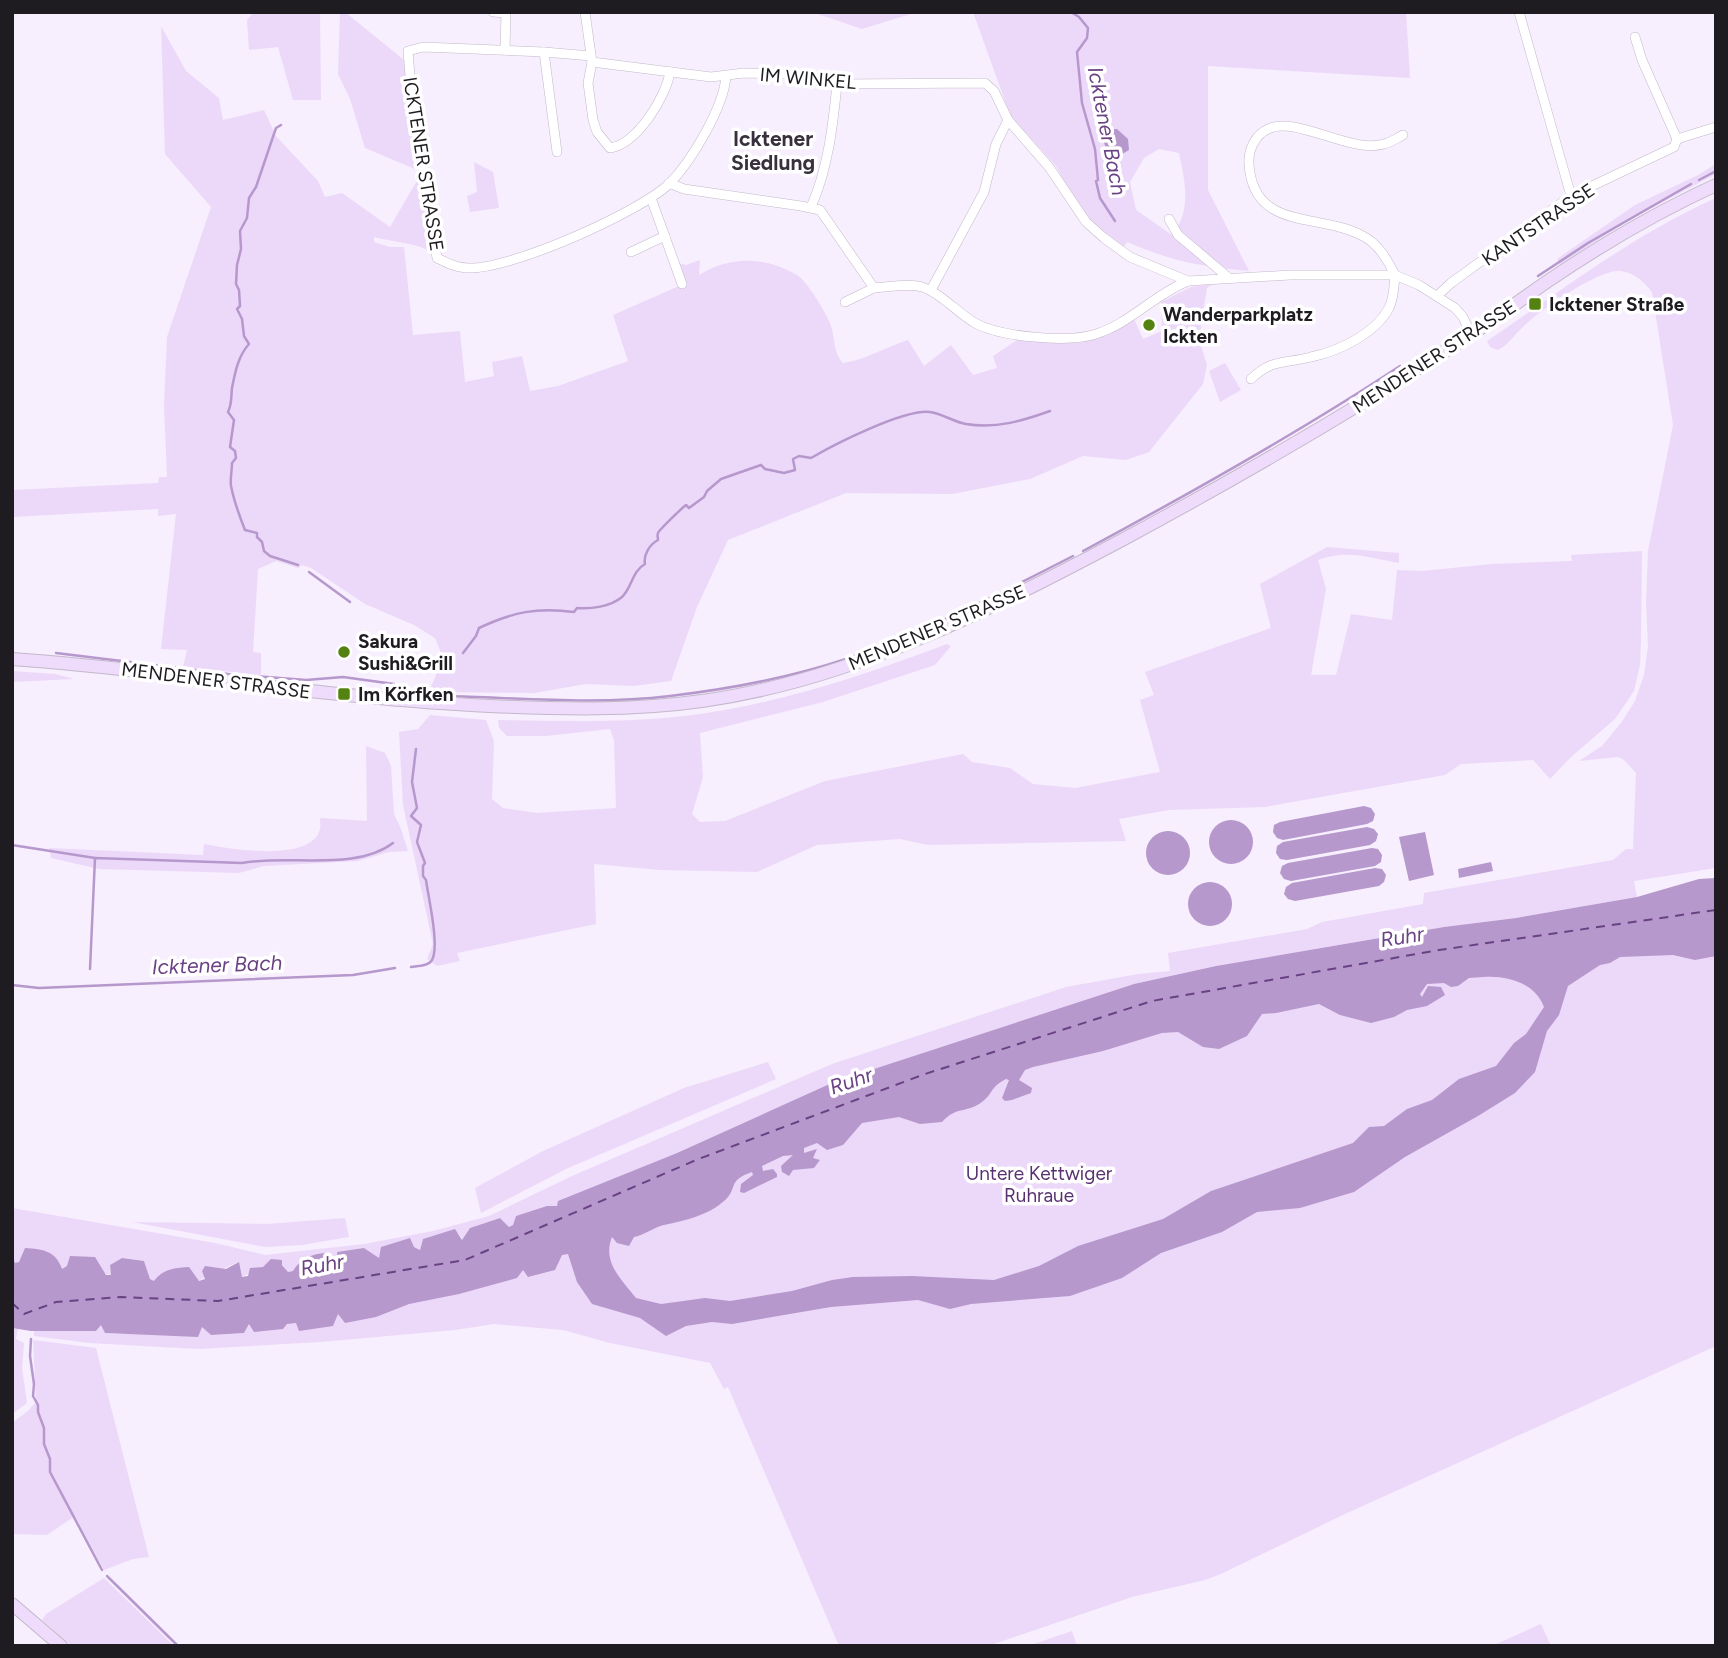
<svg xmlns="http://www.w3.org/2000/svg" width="1728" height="1658" font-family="Figtree,sans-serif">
<rect width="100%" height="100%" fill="#f7eefe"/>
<g fill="#ecd9f9" fill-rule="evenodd">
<polygon points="254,12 320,12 321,100 293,100 278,47 249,50 247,20"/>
<path d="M340 12H345L404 60 432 248 428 250C410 242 393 242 374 237V242L390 247H404L413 335 460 331 465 382 494 376 492 362 522 356 530 391 558 386 628 361 613 315 686 283 678 263 686 265 700 260 699 275C726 258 759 256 787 270 791 272 797 274 801 278 812 290 823 308 830 323 835 336 833 353 843 363 865 360 886 347 908 340L924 366 951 345 973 375 997 368 993 356 1017 340 1079 343 1109 335 1134 319 1143 339 1162 331 1161 302 1191 287 1212 284 1207 288 1201 325 1202 349 1207 365 1203 384 1149 452 1126 460 1083 456 1030 479 952 494 846 493 728 540 697 607 671 681 634 686 585 684 535 693 435 692 431 687 443 658 435 638 414 625 365 604 311 568 302 565 298 568 276 561 258 569 253 652 261 653V675L183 667 187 650 161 649 176 514 158 516V509L12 517V490L158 483 159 477H167L164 406 167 337 211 207 165 154 161 26 186 71 219 98 223 120 264 110 276 136 318 181 325 197 342 193 390 227 422 172 365 148 350 99 338 74Z"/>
<polygon points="812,12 917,12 862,29"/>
<path d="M973 12H1406L1410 78 1208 66V190L1249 271C1202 267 1171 261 1127 242L1124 247 1091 221 1074 200 1056 166 1010 115ZM1159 149 1179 153C1185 181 1192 211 1172 235L1136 210 1130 182 1144 158Z"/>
<polygon points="474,162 493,172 499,208 470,212 467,196 477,192"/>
<polygon points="1716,164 1716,173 1712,176 1633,218 1560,264 1557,259 1635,205 1698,175"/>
<path d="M1716 198V868L1634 881 1637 897 1516 918 1444 927 1216 966 1134 984 834 1082 677 1153 559 1201 557 1206 516 1216 513 1225 509 1227 500 1218 470 1228 463 1239 455 1230 423 1239 420 1250 414 1247 381 1255 379 1258 337 1253 338 1267 333 1268 324 1253C311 1254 300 1259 293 1271L288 1272 282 1264 263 1267 242 1277 238 1262 198 1281H154L150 1279 144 1261 122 1258 110 1265 111 1275 67 1266 62 1269 15 1263 12 1254V1208L215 1243 265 1255 364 1244 433 1231 489 1216 572 1176 832 1064 1066 987 1138 974 1170 971 1168 953 1307 929 1322 922 1423 904 1424 893 1613 860 1626 849H1633L1636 773 1624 760 1618 757 1579 761 1602 746 1621 723 1635 701 1644 675 1648 646 1646 603 1648 551 1673 425 1652 292C1644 282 1635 273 1621 271 1600 268 1537 312 1522 328 1513 336 1509 344 1498 350L1490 347 1487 341C1561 291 1633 235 1716 198Z"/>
<polygon points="1225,363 1241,390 1220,402 1209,371"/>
<path d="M1327 547 1399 553V563C1369 558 1348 549 1318 560L1326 589 1311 675H1336L1351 614 1392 620 1397 570 1423 571 1491 564 1572 561 1571 555 1642 551 1641 641 1640 665 1634 691 1615 719 1571 757 1550 779 1533 760 1461 764 1445 775 1265 807 1169 810 1119 819 1126 841 928 845 900 839 817 845 757 872 660 870 594 864 596 924 457 953 460 961 437 966 427 959 433 944 403 805 399 732 418 729 430 715 486 720 494 741 492 799 503 808 537 813 616 808 614 740 610 729 546 736H507L499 728 498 720C560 721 624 723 685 716 776 705 862 676 947 644L951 646 935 665 823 702 700 733 703 777 692 814 700 822 725 821 825 781 963 754 972 762 1010 768 1033 784 1075 788 1160 772 1140 700 1154 695 1145 672 1271 628 1260 584Z"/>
<polygon points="12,671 55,674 74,679 12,682"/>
<path d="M366 746 385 753 391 766 394 814 401 829 408 851 389 852 358 861 264 866 239 873 99 869 51 858 49 848 203 855 204 844C228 849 312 863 320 829 321 826 320 822 320 818L367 821Z"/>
<path d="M1716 930V1346L1345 1514 1221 1574 1205 1580 1132 1597 988 1646H839L728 1387 724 1389 710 1363 610 1343 563 1330 494 1324 455 1330 320 1342 198 1349 89 1343 34 1336V1330L96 1331 101 1324 105 1333C139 1336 169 1332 202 1326L211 1335 244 1333 249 1324 283 1329 287 1324 338 1314 999 1055Z"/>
<polygon points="768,1062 776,1079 566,1169 481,1213 475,1188 543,1151 684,1088"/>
<polygon points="345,1218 349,1237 302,1245 265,1247 132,1222 267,1224"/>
<polygon points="12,1328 18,1329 16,1339 24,1343 22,1368 27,1403 12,1414"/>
<polygon points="33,1340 96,1348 149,1557 133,1559 104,1570 75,1516 47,1535 12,1534 12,1423 28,1411 36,1402"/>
<polygon points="104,1578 174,1646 71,1646 42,1620 46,1614"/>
<polygon points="1541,1624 1551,1646 1492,1646"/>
<polygon points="1072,1631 1077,1646 1028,1646"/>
</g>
<g fill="#b698cc" fill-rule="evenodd">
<polygon points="1108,129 1117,129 1128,139 1129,150 1119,156 1106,149 1102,136"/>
<polygon points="1364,806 1371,808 1375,814 1373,821 1367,824 1283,840 1277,838 1273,832 1274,825 1280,822"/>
<circle cx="1231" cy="842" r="22"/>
<polygon points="1367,827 1374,829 1378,834 1376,841 1370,845 1287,860 1280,859 1276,853 1277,846 1283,842"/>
<circle cx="1168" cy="853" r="22"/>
<polygon points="1425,832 1434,875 1409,881 1399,837"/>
<polygon points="1372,848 1378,849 1382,855 1381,862 1375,866 1291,881 1284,879 1280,873 1282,866 1288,863"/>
<polygon points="1491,862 1493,871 1459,878 1458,869"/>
<polygon points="1375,868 1382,869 1386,875 1384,882 1379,886 1295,901 1288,899 1284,894 1286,887 1292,883"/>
<path d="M1716 878V956L1695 960 1673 955 1620 957 1610 963 1600 965 1568 986 1559 1015 1547 1031 1535 1072 1515 1093 1478 1116 1405 1157 1354 1192 1300 1208 1257 1212 1222 1232 1161 1253 1122 1278 1070 1296 971 1304 950 1309 918 1300 831 1307 732 1324 712 1322 686 1326 666 1336 640 1318 592 1304 577 1282 568 1254 562 1255 555 1270 528 1277 523 1270 517 1278 459 1294 409 1304 376 1317 345 1323 338 1314 333 1326 299 1331 296 1323 287 1324 283 1329 254 1332 249 1324 244 1333 211 1335 202 1327 198 1337 105 1333 101 1325 96 1331H31L12 1328V1254L15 1263 19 1262 25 1248C43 1249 56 1251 62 1269L67 1266 70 1256 95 1257 106 1275H111L110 1265 122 1258 144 1261 150 1279 154 1281C163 1269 174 1268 189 1267L199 1281 205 1279 202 1271 205 1266 226 1269 239 1262 242 1277 248 1276 250 1268 263 1267 271 1259 282 1260V1265L288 1272 293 1271C300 1259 311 1254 325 1253L333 1268 338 1267 337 1252 364 1248 379 1258 381 1247 410 1238 414 1247 420 1250 423 1239 455 1229 462 1240 470 1228 500 1218 509 1227 513 1225 516 1216 547 1206H557L558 1201 677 1153 834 1082 1134 984 1216 966 1444 927 1516 918 1637 897 1699 879ZM1483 977C1507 975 1535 983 1544 1007L1526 1034 1514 1043 1496 1066 1459 1079 1432 1100 1407 1109 1384 1126 1369 1127 1353 1143 1211 1191 1163 1219 1078 1246 1039 1266 994 1280 912 1276 853 1277 832 1280 792 1291 730 1301 705 1298 661 1304 636 1298C621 1279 602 1262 612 1237L617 1243 629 1246 634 1237C645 1235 654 1227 664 1225 686 1220 707 1216 724 1201 739 1188 726 1181 752 1172L753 1175 741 1184 740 1192 744 1193 777 1177V1174L773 1169 763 1171 762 1166 783 1156 793 1155 781 1166 782 1172 789 1176 793 1170 814 1168 820 1160 813 1158 817 1149 804 1153V1148L817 1143 827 1150 843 1145 862 1123 899 1117 920 1124 942 1122C958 1105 966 1114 982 1102 993 1094 990 1087 1006 1079L1009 1080 1002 1098 1005 1101 1012 1100 1031 1093 1032 1088 1019 1080 1025 1070 1033 1067 1103 1051 1162 1033 1178 1032 1203 1047 1219 1049 1247 1036 1262 1014 1276 1013 1319 1004 1340 1015 1371 1023 1394 1017 1407 1010 1427 1006 1445 995 1441 987 1428 986 1422 997 1420 994 1427 984 1444 983 1451 987 1458 986 1469 978Z"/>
<circle cx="1210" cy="904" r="22"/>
</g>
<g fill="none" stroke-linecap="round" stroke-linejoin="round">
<g stroke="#b698cc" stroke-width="2.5">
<polyline points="1071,12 1079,17 1088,28 1087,38 1077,52 1082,103 1095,149 1098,180 1096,181 1100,198 1115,221"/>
<path d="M281 125 276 128 256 187 249 198 247 218 240 231 241 249 237 265 236 284 239 290 240 306 237 309 242 319 244 336 249 344C238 356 235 373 232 388 231 397 232 404 228 412L234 420 230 447 235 451 236 458 232 463C232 471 230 478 231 486 234 501 239 515 245 530L257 533V537L262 542 264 551 270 556 298 565"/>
<polyline points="1699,180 1716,171"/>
<polyline points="1538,276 1588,243 1691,184"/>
<path d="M1083 551C1191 493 1298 433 1400 366"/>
<polyline points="309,572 350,602"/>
<polyline points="56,653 228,674 306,680 343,677 394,684"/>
<path d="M463 653 476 636 479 628C513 612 537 607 574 612L577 608C591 609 610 607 622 597 632 588 632 571 645 564 643 555 650 544 658 540 658 538 657 535 658 533 659 530 683 507 686 505L689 508 704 497 707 491 721 479 761 465 765 469 784 473 795 470 793 459 799 456 811 458C835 444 904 409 930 412 943 414 954 422 966 424 996 429 1022 421 1050 411"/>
<path d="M448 696C521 698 597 705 670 696 729 689 789 678 846 659 925 632 999 594 1073 556"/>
<polyline points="12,845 95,858"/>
<path d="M411 967C418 966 429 966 432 960 440 946 428 896 426 880L423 876V866L425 863 417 842 421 825 411 816 417 808 412 782 416 749"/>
<path d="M90 969 95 858 242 863C288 854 355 872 393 843"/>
<polyline points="12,985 39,988 353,975 395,968"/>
<polyline points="31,1339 30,1356 34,1384 33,1396 38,1405 38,1412 44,1428 44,1444 50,1459 50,1472 102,1570"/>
<polyline points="107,1576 178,1646"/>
</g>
<polyline stroke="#6a4283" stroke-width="2" stroke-dasharray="9 7" stroke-linecap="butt" points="12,1303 24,1314 56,1302 121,1297 218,1301 465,1260 696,1160 925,1074 1152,1001 1439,950 1716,910"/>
<g stroke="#c2b9c9" stroke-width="10">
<g id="street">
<polyline points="493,12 506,13 505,50"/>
<path d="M585 12 592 62 588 83 593 120 597 132 610 148C637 144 666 97 670 72"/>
<polyline points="1519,12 1571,196"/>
<polyline points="544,52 557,152"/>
<path d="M591 56 544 52 423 47 408 51 411 88 437 258C447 263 457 268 468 268 510 270 638 213 669 184 691 162 724 107 726 76"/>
<polyline points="592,62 711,77 744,73 789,74 837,84 985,83 994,91 1008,120 1049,167 1086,222 1104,238 1130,257 1188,281"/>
<polyline points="1677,139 1716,127"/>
<path d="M669 183 684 189 801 206 820 210 874 288C889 287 909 283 922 287 938 291 959 314 975 323 1000 337 1069 343 1096 334 1129 324 1155 294 1188 281L1290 275H1395L1419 285 1455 308 1463 317 1471 335"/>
<polyline points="651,198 682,284"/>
<path d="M811 207C828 169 833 125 837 84"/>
<polyline points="1169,219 1178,235 1229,278"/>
<polyline points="631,252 665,236"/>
<path d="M1395 275C1387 259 1378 243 1361 235 1319 213 1253 231 1249 164 1248 150 1255 135 1268 129 1295 115 1351 154 1384 144 1390 143 1397 138 1403 135"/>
<polyline points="931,290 984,192 996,144 1008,120"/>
<polyline points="1437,296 1451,283 1571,196 1674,147 1677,139 1642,60 1635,37"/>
<polyline points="845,302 874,288"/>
<path d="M1251 379C1273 358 1285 364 1311 357 1339 351 1375 334 1389 308 1394 298 1394 286 1395 275"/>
</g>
</g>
<g stroke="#c2b9c9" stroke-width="14">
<g id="secondary">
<path d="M12 659C172 670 330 699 490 706 560 709 631 711 702 701 852 680 990 610 1122 540 1239 477 1353 411 1464 339 1493 321 1520 300 1548 281 1601 245 1657 212 1716 185"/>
<polyline points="12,1604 61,1646"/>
</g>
</g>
<use href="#street" stroke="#fff" stroke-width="9"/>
<use href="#secondary" stroke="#efdbfc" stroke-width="12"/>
</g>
<g fill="#538210" stroke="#fff" stroke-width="2.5">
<rect x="1528" y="297" width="14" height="14" rx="3.5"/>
<circle cx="1149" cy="325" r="7"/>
<circle cx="344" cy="652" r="7"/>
<rect x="337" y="687" width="14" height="14" rx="3.5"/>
</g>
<g text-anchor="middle" stroke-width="7" stroke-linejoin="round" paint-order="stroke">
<g font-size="19" fill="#1e1b21" stroke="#fff">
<text transform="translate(808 78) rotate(5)" y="7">IM WINKEL</text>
<text transform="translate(424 164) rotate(81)" y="7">ICKTENER STRASSE</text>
<text transform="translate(1538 224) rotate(-34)" y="7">KANTSTRASSE</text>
<text transform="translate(1434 356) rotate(-33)" y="7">MENDENER STRASSE</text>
<text transform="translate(937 627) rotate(-23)" y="7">MENDENER STRASSE</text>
<text transform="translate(216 680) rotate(7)" y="7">MENDENER STRASSE</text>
</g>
<g font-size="19" font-weight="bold" fill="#1e1b21" stroke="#fff" text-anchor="start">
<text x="1549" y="311">Icktener Straße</text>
<text x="1163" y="321">Wanderparkplatz<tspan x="1163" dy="22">Ickten</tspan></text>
<text x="358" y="648">Sakura<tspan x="358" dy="22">Sushi&amp;Grill</tspan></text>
<text x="358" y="701">Im Körfken</text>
</g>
<g font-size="19" fill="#583171" stroke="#fff">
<text x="1039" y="1180">Untere Kettwiger<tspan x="1039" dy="22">Ruhraue</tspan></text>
</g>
<g font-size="21" font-style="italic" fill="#6a4283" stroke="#fff">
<text transform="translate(1107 131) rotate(79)" y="7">Icktener Bach</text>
<text transform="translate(1402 937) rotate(-9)" y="7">Ruhr</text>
<text transform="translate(217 965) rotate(-2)" y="7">Icktener Bach</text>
<text transform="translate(851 1081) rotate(-19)" y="7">Ruhr</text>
<text transform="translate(322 1265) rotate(-10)" y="7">Ruhr</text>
</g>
<g font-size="21" font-weight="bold" fill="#38313d" stroke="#fff">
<text x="773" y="146">Icktener<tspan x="773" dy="24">Siedlung</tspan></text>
</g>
</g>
<rect width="1728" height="1658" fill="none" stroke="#1e1b21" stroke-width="28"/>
</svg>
